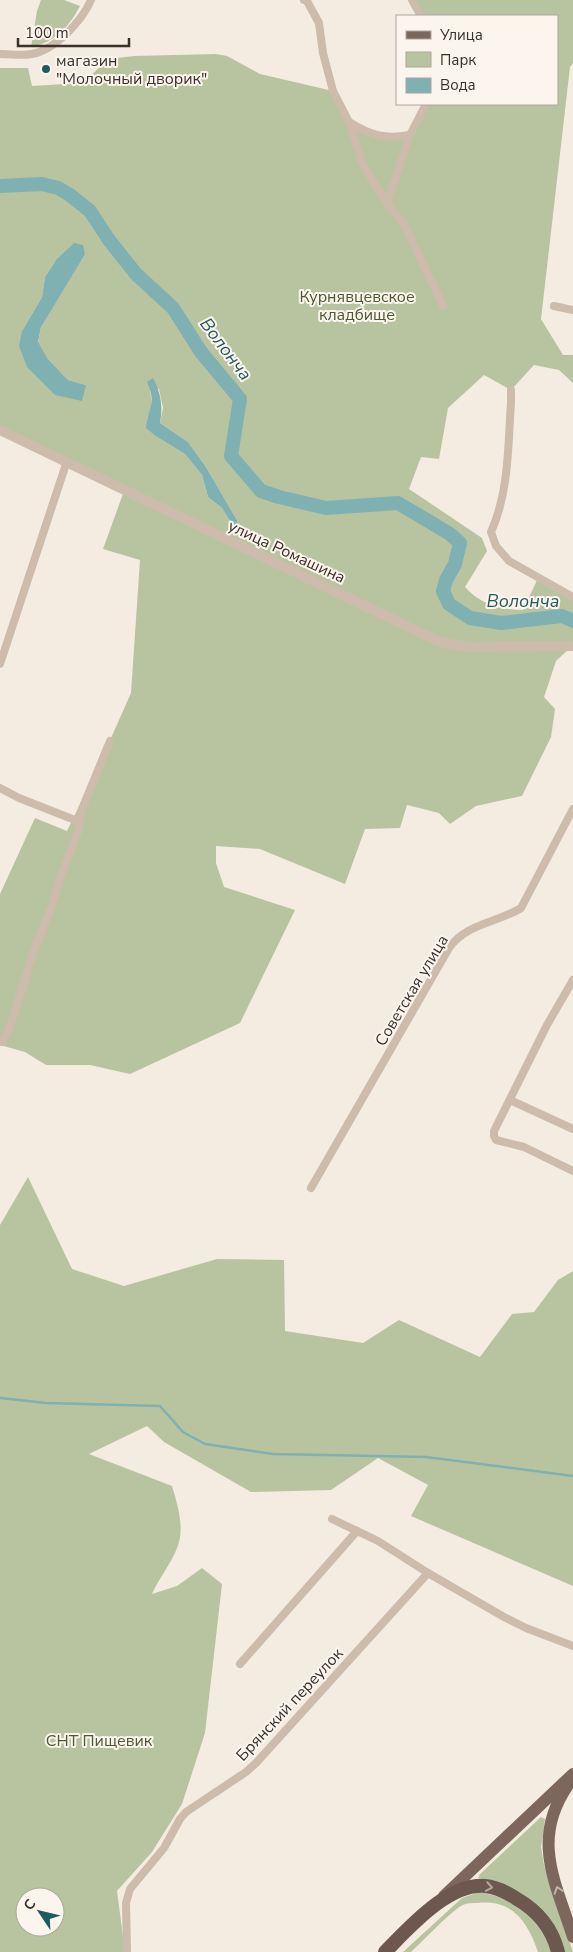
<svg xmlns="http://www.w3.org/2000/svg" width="573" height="1952" font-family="'Nunito Sans',sans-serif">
<rect width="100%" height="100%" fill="#f4ebe1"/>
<g fill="#b8c4a0" fill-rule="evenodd">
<path d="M41 0H64L80 6C69 27 55 42 31 47L37 11Z"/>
<path d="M412 0H573V63L570 67 541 319 563 355H573V383L559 370 534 365 511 390 484 375 448 408 439 459 421 457 409 489 482 538 487 551 465 587C480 604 500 610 523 610L538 578 573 597V645L556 661 544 697 555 709 551 737 522 796 476 806 450 824 439 813 407 805 400 828 365 829 345 884 260 849 216 846V863L224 887 295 910 240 1023 130 1074 90 1065H46L25 1052 0 1045V894L35 818 67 831 99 765 131 693 140 560 103 549 124 491 0 430V68H28L32 86 82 83 109 59 134 56 216 54 227 56 260 74 333 91 349 122 366 133 410 135 426 104H557V16H421ZM56 260 51 309 41 327 38 343 48 359 68 380 86 385 55 395 22 331 42 297 45 277ZM150 389H159L163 408 160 423 188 442 206 467 238 522 234 526 222 508 208 497 202 475 185 454 157 437 147 420 152 406Z"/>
<path d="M28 1177 72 1269 124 1286 217 1259 284 1260 285 1331 363 1343 399 1320 480 1357 512 1314 534 1312 558 1280 573 1271V1586L411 1516 428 1485 378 1458 331 1490 251 1492 164 1442 147 1426 89 1454 172 1486C178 1506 185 1529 177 1548 171 1564 159 1578 152 1594L177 1586 202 1568 222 1584 205 1733 182 1804 152 1852 117 1891 125 1952H0V1225ZM25 1897H55V1927H25Z"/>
<polygon points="541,1817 545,1819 541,1847 544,1865 573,1952 564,1952 562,1945 488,1880 478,1878 480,1874"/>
<path d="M479 1892C503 1896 525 1907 541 1927 546 1933 549 1944 553 1952H538C528 1923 513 1899 478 1903 473 1903 467 1903 463 1905 453 1909 421 1943 411 1952H403L462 1898Z"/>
</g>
<g fill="#7fb0b2">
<polygon points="74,243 83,245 85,254 41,327 38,342 48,359 68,380 86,385 82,401 55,395 27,367 19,346 22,331 42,297 45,277 56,260"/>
<path d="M153 378C161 393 163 406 160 423L188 442 206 467 238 522 234 527 222 508 208 497 202 475 185 454 157 437 146 428C148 407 157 404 147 382Z"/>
</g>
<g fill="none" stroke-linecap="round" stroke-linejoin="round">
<polyline stroke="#7fb0b2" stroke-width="2.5" points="0,1398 46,1403 160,1406 183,1432 205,1444 273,1454 426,1457 573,1476"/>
<polyline stroke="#7fb0b2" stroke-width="14" points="0,186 42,184 58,188 70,195 90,211 109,240 136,274 173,308 201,352 240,399 231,456 261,491 279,497 326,508 398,503 450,534 460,543 455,564 446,580 443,591 449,604 470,618 501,623 562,616 573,621"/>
<g stroke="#cdbbac" stroke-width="8">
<polyline points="304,0 307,1 319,23 323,53 333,91 349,122 363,165 387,204 404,224 443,306"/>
<polyline points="412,0 421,16"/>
<path d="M0 54C10 54 22 56 32 54 55 50 82 21 91 0"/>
<path d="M349 122C370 135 384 140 410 135"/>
<polyline points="387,204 410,135 426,104"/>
<polyline points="554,306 573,310"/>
<path d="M511 390V402C508 446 509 492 491 532L496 546 509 561 573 597"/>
<polyline points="0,664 67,461"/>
<polyline points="0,788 19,798 80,822"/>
<polyline points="573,980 547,1025 494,1131 494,1136 496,1140 524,1147 573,1171"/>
<polyline points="2,1042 8,1032 35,948 52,905 61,875 79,829 82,809 110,741"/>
<polyline points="510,1100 573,1129"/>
<path d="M311 1188 449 948C467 923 497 923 521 908L573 809"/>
<polyline points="332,1519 378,1541 428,1573 504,1617 526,1628 573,1646"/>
<polyline points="240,1664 357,1531"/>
<polyline points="127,1952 126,1903 130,1889 164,1848 180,1819 186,1812 246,1772 256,1763 428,1573"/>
</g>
<polyline stroke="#cdbbac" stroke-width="10" points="0,430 440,642 468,647 573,646"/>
<g stroke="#7d675c" stroke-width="12">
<path d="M568 1785C531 1839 555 1881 573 1937"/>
<polyline points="444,1896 573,1774"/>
</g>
<path stroke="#6c584f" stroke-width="14" d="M385 1952C409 1928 448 1883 485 1886 497 1887 508 1893 517 1899 538 1911 552 1928 558 1952"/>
</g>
<defs><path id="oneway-chevron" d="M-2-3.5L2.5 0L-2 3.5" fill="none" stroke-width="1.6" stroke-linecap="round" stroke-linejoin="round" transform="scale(1.25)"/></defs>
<use stroke="#b4a69e" href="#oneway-chevron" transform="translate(489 1887) rotate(10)"/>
<use stroke="#c2b5ac" href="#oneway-chevron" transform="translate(558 1890) rotate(-108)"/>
<circle fill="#1f5a5e" stroke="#fbf5ee" stroke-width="2" cx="46" cy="69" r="5"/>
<g text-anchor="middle" stroke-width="4" stroke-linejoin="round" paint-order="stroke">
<g font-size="16" fill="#3b302b" stroke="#fbf5ee" text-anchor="start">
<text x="56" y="66">магазин<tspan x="56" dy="18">"Молочный дворик"</tspan></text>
</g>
<g font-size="16" fill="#4a5a2e" stroke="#fbf5ee">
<text x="357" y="302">Курнявцевское<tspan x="357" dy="18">кладбище</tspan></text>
<text x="99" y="1746">СНТ Пищевик</text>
</g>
<g font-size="16" fill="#3b302b" stroke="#fbf5ee">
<text transform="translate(287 551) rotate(25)" y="6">улица Ромашина</text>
<text transform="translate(411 990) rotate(-59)" y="6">Советская улица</text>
<text transform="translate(289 1704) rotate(-47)" y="6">Брянский переулок</text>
</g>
<g font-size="18" font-style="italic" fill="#1f5a5e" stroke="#fbf5ee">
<text transform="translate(226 349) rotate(53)" y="6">Волонча</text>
<text x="523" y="607">Волонча</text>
</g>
</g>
<rect x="396" y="15" width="162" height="90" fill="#fbf5ee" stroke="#aea6a0"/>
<rect x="406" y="31" width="25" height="8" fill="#7d675c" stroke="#aea6a0"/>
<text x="440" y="40" font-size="15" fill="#3b302b">Улица</text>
<rect x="406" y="52" width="25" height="15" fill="#b8c4a0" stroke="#aea6a0"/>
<text x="440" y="65" font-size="15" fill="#3b302b">Парк</text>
<rect x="406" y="78" width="25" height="15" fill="#7fb0b2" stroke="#aea6a0"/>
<text x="440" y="90" font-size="15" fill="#3b302b">Вода</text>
<g transform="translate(40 1912) rotate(305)"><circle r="24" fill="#fbf5ee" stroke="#aea6a0"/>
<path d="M0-4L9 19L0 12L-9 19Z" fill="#1f5a5e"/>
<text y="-8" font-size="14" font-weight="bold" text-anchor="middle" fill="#3b302b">С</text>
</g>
<path d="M18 38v8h111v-8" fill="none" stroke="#3b302b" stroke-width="2.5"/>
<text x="25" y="38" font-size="15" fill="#3b302b" stroke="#fbf5ee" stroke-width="4" paint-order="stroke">100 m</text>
</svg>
